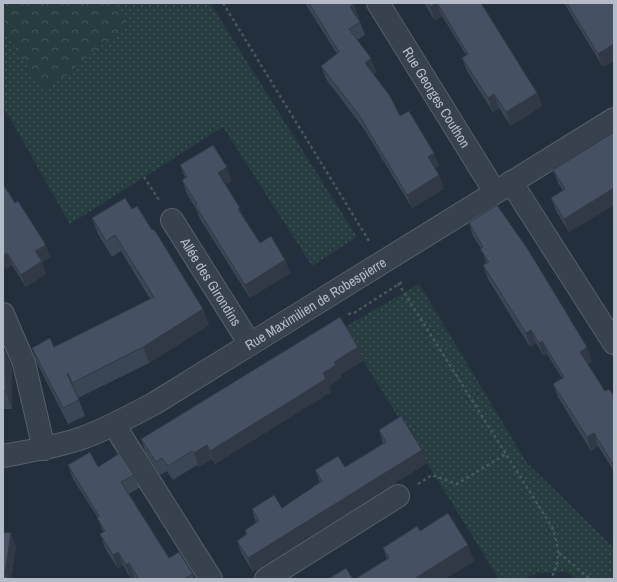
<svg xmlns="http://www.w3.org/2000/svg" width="617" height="582" font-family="'Archivo Narrow',sans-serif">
<defs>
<pattern id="grass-dots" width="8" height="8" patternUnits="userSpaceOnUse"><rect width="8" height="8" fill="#263c3f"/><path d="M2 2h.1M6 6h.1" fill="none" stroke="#435659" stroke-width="1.8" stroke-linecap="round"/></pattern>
<pattern id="park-crowns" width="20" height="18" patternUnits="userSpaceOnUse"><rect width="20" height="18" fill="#263c3f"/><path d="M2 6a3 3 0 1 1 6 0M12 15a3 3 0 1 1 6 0" fill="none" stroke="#435659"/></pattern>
</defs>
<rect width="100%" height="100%" fill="#242f3e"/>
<g fill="url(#grass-dots)">
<polygon points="3,3 210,3 357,237 312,266 223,127 70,224 3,106"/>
<polygon points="419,284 527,463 614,548 614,579 575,579 567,572 537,573 525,579 499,579 343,328"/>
</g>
<polygon fill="url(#park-crowns)" points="3,3 116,3 128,25 44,92 3,30"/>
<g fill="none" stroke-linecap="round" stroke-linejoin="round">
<g stroke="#565f6c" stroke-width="24">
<g id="street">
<path id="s1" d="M378 3 495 192"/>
<polyline points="511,182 614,343"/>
<path id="s2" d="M172 220 250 344"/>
<polyline points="3,314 24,363 44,449"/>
<polyline points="114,425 211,579"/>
<path id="s3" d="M3 456C29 451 57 447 82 438 107 429 131 416 155 403L614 119"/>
<polyline points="266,579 398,496"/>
</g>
</g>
<g stroke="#44595c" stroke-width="2.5" stroke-dasharray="3 3" stroke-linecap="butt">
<polyline points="223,3 369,241"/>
<polyline points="144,177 159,200"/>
<path d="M398 283 552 527C559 548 561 559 551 579"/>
<polyline points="348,314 354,313 402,282"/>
<polyline points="418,484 432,475 457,484 506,454"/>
<polyline points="559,553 590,579"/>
</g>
<use href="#street" stroke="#38414e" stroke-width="22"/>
</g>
<g fill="#3b4654">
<polygon points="305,3 353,3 359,18 358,18 360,22 365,35 357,40 371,58 376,72 373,74 400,116 439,166 435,169 444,189 412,208 364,129 326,79 321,66 337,54"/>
<polygon points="424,3 481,3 537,93 542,106 511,126 499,108 493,112 467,71 462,58 466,55 442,16 435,21"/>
<polygon points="564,3 614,3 614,61 603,67"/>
<polygon points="614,132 614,205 569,232 556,211 551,198 563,191 558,183 553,170"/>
<polygon points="180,165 232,181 225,185 243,216 260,243 285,260 290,273 250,298 200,219 196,209 187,194 182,180 185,178"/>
<polygon points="3,184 50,257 42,262 46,274 26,287 12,265 6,269 3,263"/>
<polygon points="125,198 209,325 149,363 78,398 85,416 68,424 37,363 32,348 54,347 150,299 121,251 112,257 98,234 92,218"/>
<polygon points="469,223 592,361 588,364 605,391 614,396 614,471 598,446 591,451 558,397 553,384 562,378 547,354 544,356 536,343 530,347 488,279 483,265 486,263 481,248 473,236"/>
<polygon points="358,347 363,361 340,375 341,378 329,386 331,392 215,464 212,459 199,467 197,465 173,480 167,471 160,475 146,453 141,439"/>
<polygon points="3,351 5,351 12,369 12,409 3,409"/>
<polygon points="379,430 427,463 253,572 242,554 237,541 246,535 245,530 256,523 252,509 282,508 320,483 315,470 345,467 383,443"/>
<polygon points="68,465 98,467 134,475 139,488 129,494 169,558 193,574 194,579 136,579 134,577 131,579 123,565 118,569 105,548 100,534 103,532 98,518 73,479"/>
<polygon points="420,531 474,561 445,579 355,579 387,560 383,548"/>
<polygon points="3,532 16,546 11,579 3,579"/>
</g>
<g fill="#303945">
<polygon points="436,3 437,3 442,16 435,21 430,7"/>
<polygon points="354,4 359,18 355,20 350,7"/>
<polygon points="614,44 614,61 603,67 598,54"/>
<polygon points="371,58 376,72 370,76 365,63"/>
<polygon points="537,93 542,106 511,126 506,112"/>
<polygon points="494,94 499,108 493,112 488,98"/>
<polygon points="434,153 439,166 433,171 428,157"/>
<polygon points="227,167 232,181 223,187 218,173"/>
<polygon points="439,175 444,189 412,208 407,195"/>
<polygon points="614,188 614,205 569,232 564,219"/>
<polygon points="240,208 245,221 238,209"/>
<polygon points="46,245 50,257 42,262 46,274 26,287 21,275 35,251"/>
<polygon points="7,253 12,265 6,269 3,260 3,256"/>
<polygon points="285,260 290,273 250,298 245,285"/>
<polygon points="203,309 209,325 149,363 143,347"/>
<polygon points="531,330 536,343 530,347 526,333"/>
<polygon points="542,341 547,354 544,356 539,343"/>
<polygon points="358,347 363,361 340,375 341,378 329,386 331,392 215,464 210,451 323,373 334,362"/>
<polygon points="587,347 592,361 585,365 580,352"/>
<polygon points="5,351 12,369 12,409 6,391"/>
<polygon points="594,433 598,446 591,451 587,437"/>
<polygon points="207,445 212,459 199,467 194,453"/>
<polygon points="422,450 427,463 253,572 248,558"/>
<polygon points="11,533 16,546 11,579 7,579 5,573"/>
<polygon points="468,545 474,561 445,579 414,579"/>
<polygon points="118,552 123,565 118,569 113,555"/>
<polygon points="129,563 134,577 131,579 126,565"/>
</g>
<g fill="#455162" stroke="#303945">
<polygon points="309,3 353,3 354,4 350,7 360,22 349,29 371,58 365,63 390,96 400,116 409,111 434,153 428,157 439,175 407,195 359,115 321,66 339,52"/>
<polygon points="428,3 436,3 430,7"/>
<polygon points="437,3 481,3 537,93 506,112 494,94 488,98 462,58 468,54"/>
<polygon points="567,3 614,3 614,44 598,54"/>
<polygon points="614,132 614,188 564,219 551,198 565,189 553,170"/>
<polygon points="213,145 227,167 218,173 240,208 238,209 260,243 271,236 285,260 245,285 195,205 197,204 182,180 187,177 180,165"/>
<polygon points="3,184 15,203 18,201 46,245 35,251 42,261 21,275 7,253 3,256"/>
<polygon points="125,198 132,209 137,206 152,230 154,229 203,309 143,347 72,383 68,373 67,374 79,400 63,408 32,348 50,338 54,347 154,297 115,235 106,241 92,218"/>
<polygon points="497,205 529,251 587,347 580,352 605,391 609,389 614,396 614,466 594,433 587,437 553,384 564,377 542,341 539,343 531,330 526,333 483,265 489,262 480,249 483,247 469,223"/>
<polygon points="340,317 358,347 334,362 336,365 323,373 326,379 210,451 207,445 194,453 192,451 168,466 162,458 156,462 141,439"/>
<polygon points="3,351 5,351 6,391 3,391"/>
<polygon points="401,416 422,450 248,558 237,541 247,534 245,530 259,521 252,509 274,495 282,508 322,481 315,470 338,456 345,467 386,442 379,430"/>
<polygon points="90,452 98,467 120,453 134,475 121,482 169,558 179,552 193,574 184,579 139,579 129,563 126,565 118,552 113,555 100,534 105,531 97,518 99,516 68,465"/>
<polygon points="448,513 468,545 414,579 355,579 389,558 383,548 417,526 420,531"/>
<polygon points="3,532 11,533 5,573 3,573"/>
<polygon points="346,568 353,579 328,579"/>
</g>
<g text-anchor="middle" stroke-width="3" stroke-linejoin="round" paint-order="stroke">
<g font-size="14" fill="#b4bcc9" stroke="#1d2633">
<text dy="5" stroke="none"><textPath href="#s1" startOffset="111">Rue Georges Couthon</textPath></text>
<text dy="5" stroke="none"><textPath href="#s2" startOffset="73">Allée des Girondins</textPath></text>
<text dy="5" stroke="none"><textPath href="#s3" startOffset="351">Rue Maximilien de Robespierre</textPath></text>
</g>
</g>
<rect width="617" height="582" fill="none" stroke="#b4bcc9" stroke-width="8"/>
</svg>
